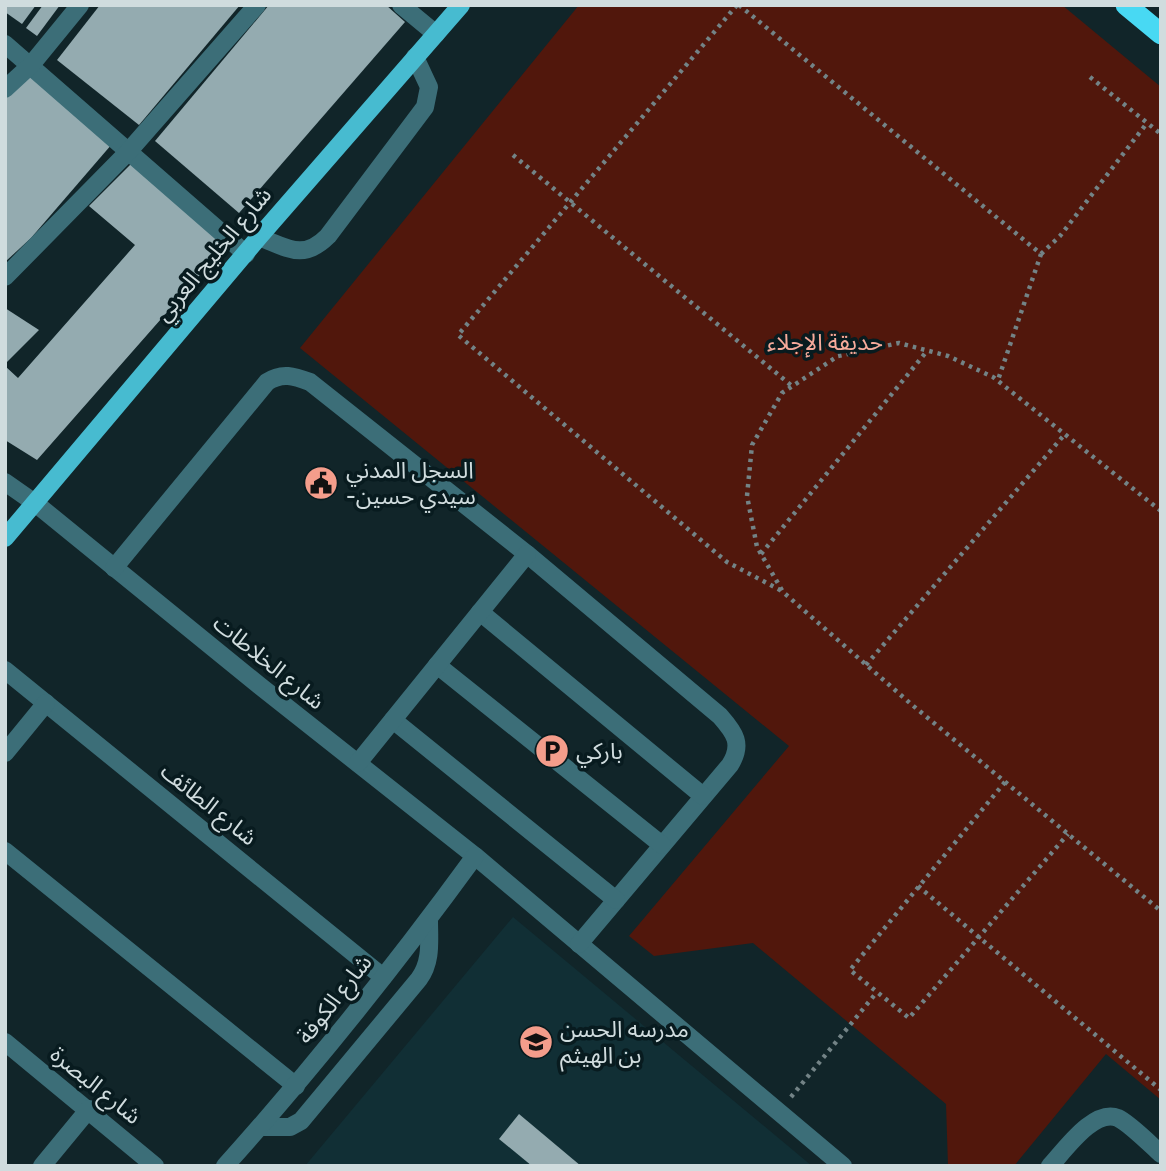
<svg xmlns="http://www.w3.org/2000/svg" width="1166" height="1171" font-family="Cabin,'Noto Sans Arabic',sans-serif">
<rect width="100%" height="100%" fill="#112529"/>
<polygon fill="#112f35" points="513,917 812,1166 305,1166"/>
<polygon fill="#51170c" points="579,5 1062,5 1161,87 1161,1100 1106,1054 1014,1166 948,1166 946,1104 753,943 654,956 629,936 789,746 300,348"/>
<g fill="#94abb0">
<polygon points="5,5 36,5 22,24 5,12"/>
<polygon points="43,5 60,5 37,36 26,28"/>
<polygon points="100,5 240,5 139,125 57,60"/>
<polygon points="269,5 386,5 405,22 239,213 155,141"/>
<polygon points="29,75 112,144 31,238 5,262 5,98"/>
<polygon points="133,162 227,244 37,460 5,440 5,366 18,378 135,245 89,206"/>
<polygon points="5,308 39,330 5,364"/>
<polygon points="519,1114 581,1166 532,1166 499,1139"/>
</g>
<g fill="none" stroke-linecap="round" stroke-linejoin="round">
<g stroke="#738386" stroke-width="4.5" stroke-dasharray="3.5 5" stroke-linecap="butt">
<polyline points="737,5 458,335 727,562 782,591"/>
<polyline points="739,5 1041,254 998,380"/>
<polyline points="1090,77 1161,134"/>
<polyline points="513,155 792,386"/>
<polyline points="1041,254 1060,236 1147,123"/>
<polyline points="1161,511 993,377 948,356 899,343 838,356 782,393 752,445 747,496 757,547 783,592 911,704 1161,911"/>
<polyline points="761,554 927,351"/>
<polyline points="866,665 1065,434"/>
<polyline points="1005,782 850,970 909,1018 1068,834"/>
<polyline points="918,886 1161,1090"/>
<polyline points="791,1097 877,992"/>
</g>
<g stroke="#3c6e78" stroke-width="18">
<polyline points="401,5 436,34"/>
<polyline points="5,44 246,254"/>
<polyline points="5,89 31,65 80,5"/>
<path d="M259 237C288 248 303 261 328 236L425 107 429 87 415 57"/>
<polyline points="5,277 128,152 257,5"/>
<polyline points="5,482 35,503 260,686 475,856 843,1166"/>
<path d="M114 568 267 382C282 372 294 376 310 382L527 554 720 716C735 733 743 744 730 765L579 944"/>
<polyline points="480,612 703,796"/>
<polyline points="437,665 662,845"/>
<polyline points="5,670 383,977"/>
<polyline points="393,720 616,900"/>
<polyline points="5,753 46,703"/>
<polyline points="358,763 527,554"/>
<polyline points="5,851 296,1086"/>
<polyline points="5,1042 155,1166"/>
<path d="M260 1127H290L301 1121 419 979C432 961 429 941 429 920"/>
<polyline points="42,1166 89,1109"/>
<path d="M225 1166C314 1067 397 963 475 856"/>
<path d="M1050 1166C1065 1150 1094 1108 1118 1118 1129 1123 1151 1145 1161 1154"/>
</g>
<polyline stroke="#47bbd0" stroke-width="18" points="5,538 259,237 461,5"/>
<polyline stroke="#48d9f3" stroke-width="21" points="1126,5 1161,34"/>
</g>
<defs>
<g id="civic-disc" transform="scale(1.75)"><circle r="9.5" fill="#f49d8b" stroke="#081b1f"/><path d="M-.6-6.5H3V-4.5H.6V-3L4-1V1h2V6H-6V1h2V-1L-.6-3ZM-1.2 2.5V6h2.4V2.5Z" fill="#111"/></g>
<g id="parking-disc" transform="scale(1.75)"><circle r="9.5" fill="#f49d8b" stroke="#081b1f"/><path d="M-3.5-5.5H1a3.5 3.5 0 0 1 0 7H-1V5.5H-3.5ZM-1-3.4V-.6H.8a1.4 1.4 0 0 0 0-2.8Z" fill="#111"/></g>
<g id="school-disc" transform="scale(1.75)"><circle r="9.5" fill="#f49d8b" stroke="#081b1f"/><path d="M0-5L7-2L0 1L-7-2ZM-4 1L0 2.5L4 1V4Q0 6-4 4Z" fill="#111"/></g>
</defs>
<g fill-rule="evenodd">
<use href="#civic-disc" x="321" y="483"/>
<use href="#parking-disc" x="552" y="751"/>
<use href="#school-disc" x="536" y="1042"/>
</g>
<g text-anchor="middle" stroke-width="7" stroke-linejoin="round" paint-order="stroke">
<g font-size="23" fill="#d0dcde" stroke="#081b1f">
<text transform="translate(213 254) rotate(-50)" y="8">شارع الخليج العربي</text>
<text transform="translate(269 662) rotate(39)" y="8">شارع الخلاطات</text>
<text transform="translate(209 804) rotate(39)" y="8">شارع الطائف</text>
<text transform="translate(334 999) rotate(-52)" y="8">شارع الكوفة</text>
<text transform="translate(96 1085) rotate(39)" y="8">شارع البصرة</text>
</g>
<g font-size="23" fill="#f6ab9b" stroke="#081b1f">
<text x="825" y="350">حديقة الإجلاء</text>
</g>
<g font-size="23" fill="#d0dcde" stroke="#081b1f" text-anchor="start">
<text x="346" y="478">السجل المدني<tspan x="346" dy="26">-سيدي حسين</tspan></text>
<text x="576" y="759">باركي</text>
<text x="560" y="1037">مدرسه الحسن<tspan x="560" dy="26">بن الهيثم</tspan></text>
</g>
</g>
<rect width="1166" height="1171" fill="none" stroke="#d0dcde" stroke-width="14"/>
</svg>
